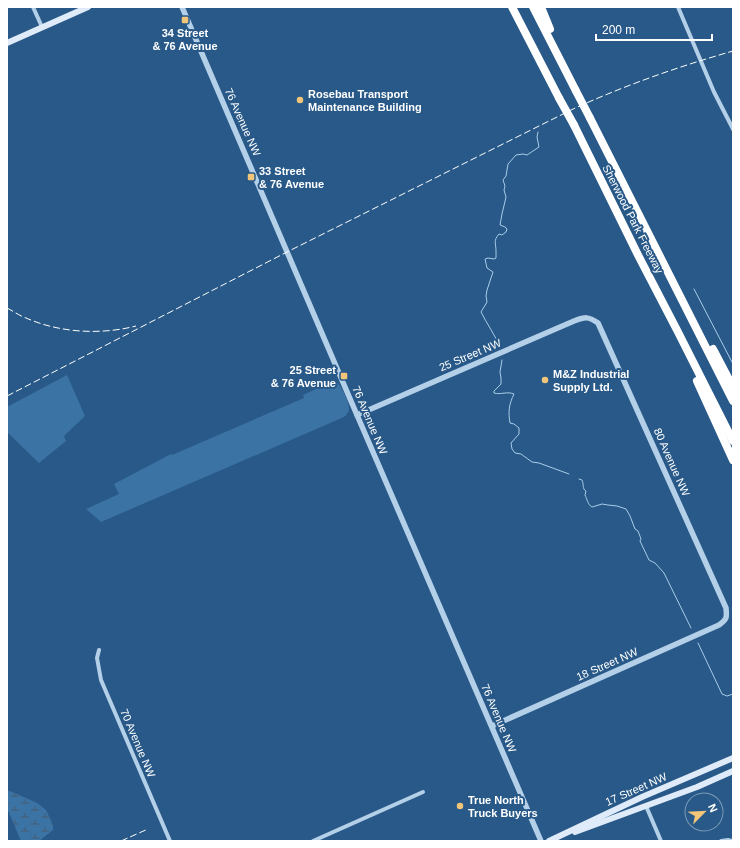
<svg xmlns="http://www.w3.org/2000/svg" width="740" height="848" font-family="Helvetica,sans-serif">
<defs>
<pattern id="wetland-marsh" width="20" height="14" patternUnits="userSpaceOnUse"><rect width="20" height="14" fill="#3c73a5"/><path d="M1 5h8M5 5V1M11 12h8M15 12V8" fill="none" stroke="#465c70"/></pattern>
</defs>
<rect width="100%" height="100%" fill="#285988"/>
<g fill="#3c73a5">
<polygon points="67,375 85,416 64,436 66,441 39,463 7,432 7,407"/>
<path d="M333 381 338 383C342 388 349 402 349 408 349 412 347 414 344 417L101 522 86 509 119 494 114 484 171 454 172 455 304 398 303 395Z"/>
</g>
<polygon fill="url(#wetland-marsh)" points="7,790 17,794 37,803 46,810 53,825 53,830 39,841 21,841 7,808"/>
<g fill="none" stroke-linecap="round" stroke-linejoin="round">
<g stroke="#a9cce9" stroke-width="1">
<polyline points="694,289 733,364"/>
<path d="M500 347C495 335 487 324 481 312L487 302 486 296 487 290 493 272 487 268 485 259 488 258 494 259 496 258C496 255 496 253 496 251 496 243 493 241 499 234L502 235 506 232 507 229 505 227 500 225 502 214 506 197 504 190 505 186 503 180 506 176 508 164 516 155 523 154 527 155 539 147 537 137 538 132"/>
<path d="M502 360 500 372 501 378V384L494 391V393C501 395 507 391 514 394 509 404 508 412 510 423L514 424 519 428V434L511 443 512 449 515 453 521 454 532 462 539 463 569 474"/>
<path d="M579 479 582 480C584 484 582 489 586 491L585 495C587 499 588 505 592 507L602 504 608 505 617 506 626 509 630 516 635 529 638 531 641 539 640 541 649 560 655 563 664 573 691 628"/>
<polyline points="698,643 722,694 727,696 733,694"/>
</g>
<g stroke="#b4d0e9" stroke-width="4">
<polyline points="33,7 42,27"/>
<polyline points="678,7 714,92 733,129"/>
<polyline points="99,650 97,658 101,680 170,841"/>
<polyline points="646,806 661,841"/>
<polyline points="313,841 423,792"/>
<polyline points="721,841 728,840 732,841"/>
</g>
<g stroke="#b4d0e9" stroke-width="5.5">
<polyline points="182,7 357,415 541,841"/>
<path d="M357 415 574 321C585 317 588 316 598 323L726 608C727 618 727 619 719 625L492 726"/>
</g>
<g stroke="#dfebf8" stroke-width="6">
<polyline points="7,43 88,7"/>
<polyline points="575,832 697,787 733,771"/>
<polyline points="549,841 642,797 733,758"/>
</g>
<g stroke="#fff" stroke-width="8">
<polyline points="512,7 559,98"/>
<polyline points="533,7 576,91"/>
<polyline points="541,7 550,29"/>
<polyline points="590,118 733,401"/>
<polyline points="574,125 638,255 678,332 733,441"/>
<polyline points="713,349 733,387"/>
<polyline points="697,381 733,460"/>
</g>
<g stroke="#fff" stroke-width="1" stroke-dasharray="7 3" stroke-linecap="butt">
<path d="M7 308C13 311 20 316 26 318 60 333 101 335 136 326"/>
<path d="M7 396 287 252 571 110C623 86 677 67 733 51"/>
<polyline points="121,841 148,829"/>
</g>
<g stroke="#fff" stroke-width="8">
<polyline points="576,91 590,118"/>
<polyline points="559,98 574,125"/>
</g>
</g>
<g fill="#f1c67a" stroke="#285988" stroke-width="1.5">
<rect x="181" y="16" width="8" height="8" rx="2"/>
<circle cx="300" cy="100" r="4"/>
<rect x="247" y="173" width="8" height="8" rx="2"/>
<rect x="340" y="372" width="8" height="8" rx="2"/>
<circle cx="545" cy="380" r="4"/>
<circle cx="460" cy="806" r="4"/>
</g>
<g text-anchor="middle" stroke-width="4" stroke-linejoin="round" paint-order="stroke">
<g font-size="11" font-weight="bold" fill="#fff" stroke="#285988" text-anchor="start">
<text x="185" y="37" text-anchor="middle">34 Street<tspan x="185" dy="13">&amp; 76 Avenue</tspan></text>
<text x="308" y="98">Rosebau Transport<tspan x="308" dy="13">Maintenance Building</tspan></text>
<text x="259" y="175">33 Street<tspan x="259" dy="13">&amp; 76 Avenue</tspan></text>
<text x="336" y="374" text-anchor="end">25 Street<tspan x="336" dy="13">&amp; 76 Avenue</tspan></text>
<text x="553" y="378">M&amp;Z Industrial<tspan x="553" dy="13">Supply Ltd.</tspan></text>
<text x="468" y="804">True North<tspan x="468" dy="13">Truck Buyers</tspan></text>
</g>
<g font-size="11" fill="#fff" stroke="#285988">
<text transform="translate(243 122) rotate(66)" y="4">76 Avenue NW</text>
<text transform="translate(633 219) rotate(63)" y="4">Sherwood Park Freeway</text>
<text transform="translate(470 355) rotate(-23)" y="4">25 Street NW</text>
<text transform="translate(370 420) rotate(67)" y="4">76 Avenue NW</text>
<text transform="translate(672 462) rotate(66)" y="4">80 Avenue NW</text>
<text transform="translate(607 664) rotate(-24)" y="4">18 Street NW</text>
<text transform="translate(499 718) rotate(67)" y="4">76 Avenue NW</text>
<text transform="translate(138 743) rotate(67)" y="4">70 Avenue NW</text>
<text transform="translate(636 789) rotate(-24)" y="4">17 Street NW</text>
</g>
</g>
<rect width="740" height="848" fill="none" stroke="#ffffff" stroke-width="16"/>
<g transform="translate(704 812) rotate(66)"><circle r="19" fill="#285988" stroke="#7e9bb8"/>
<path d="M0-3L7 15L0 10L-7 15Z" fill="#f1c67a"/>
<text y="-6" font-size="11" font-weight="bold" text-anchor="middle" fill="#ffffff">N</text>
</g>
<path d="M596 34v6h116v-6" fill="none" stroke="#ffffff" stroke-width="2"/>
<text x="602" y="34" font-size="12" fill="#ffffff" stroke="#285988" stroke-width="3" paint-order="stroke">200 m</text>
</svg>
